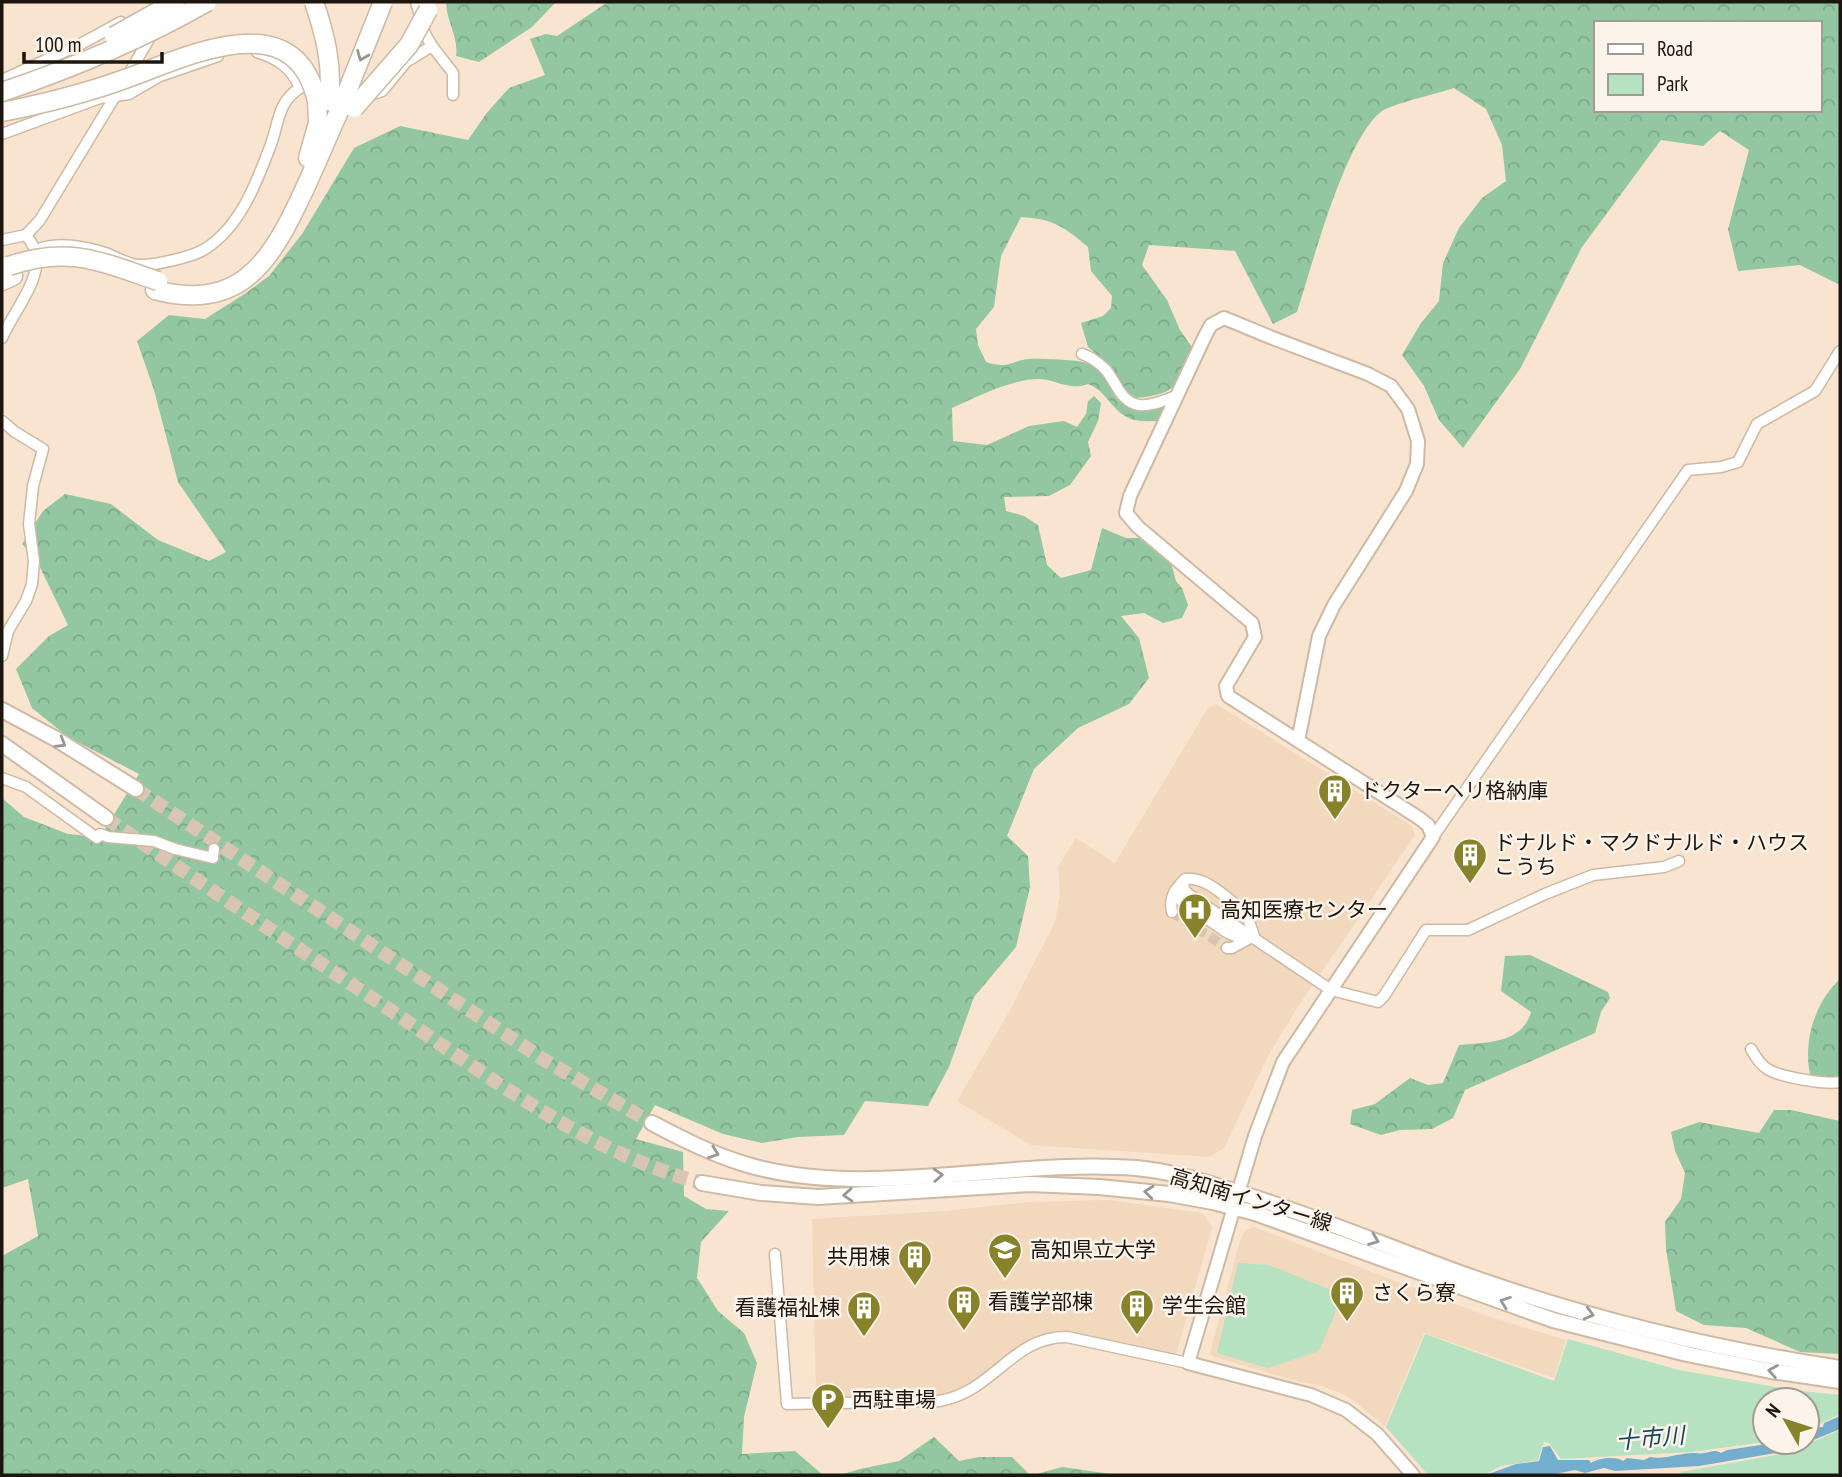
<svg xmlns="http://www.w3.org/2000/svg" width="1842" height="1477" font-family="'PT Sans Narrow','Noto Sans JP',sans-serif">
<defs>
<pattern id="forest-crowns" width="20" height="18" patternUnits="userSpaceOnUse" patternTransform="scale(1.75)"><rect width="20" height="18" fill="#92c7a1"/><path d="M2 6a3 3 0 1 1 6 0M12 15a3 3 0 1 1 6 0" fill="none" stroke="#7daa89"/></pattern>
</defs>
<rect width="100%" height="100%" fill="#f9e5cf"/>
<g fill="#f2d8bd">
<polygon points="1216,704 1412,826 1415,835 1299,1005 1268,1056 1224,1148 1210,1157 1031,1145 957,1101 1009,1012 1055,922 1060,894 1058,867 1076,838 1115,863 1208,708"/>
<polygon points="1109,1200 1203,1213 1212,1228 1176,1355 1070,1332 1051,1333 1025,1342 977,1381 948,1395 816,1399 812,1219 944,1211 1029,1202"/>
<polygon points="1254,1227 1490,1317 1566,1340 1554,1378 1424,1333 1385,1426 1347,1396 1325,1387 1289,1379 1212,1356 1210,1352 1241,1237 1246,1230"/>
</g>
<g fill="url(#forest-crowns)" fill-rule="evenodd">
<path d="M446 2H556L532 27 479 62 456 56C459 38 446 20 446 2Z"/>
<path d="M608 2H1840V285L1800 265 1738 271 1728 229 1749 150 1720 131 1703 146 1661 140 1582 247 1520 369 1463 448 1439 420 1424 386 1402 355 1421 323 1439 301 1443 263 1459 228 1482 198 1506 181 1502 145 1486 109 1454 88C1439 93 1392 104 1382 111 1345 138 1312 266 1297 312L1273 324 1235 251 1149 245 1142 265 1167 300 1180 330 1194 350C1179 385 1177 394 1136 398L1122 388 1113 368 1088 347 1081 323 1103 316 1111 308 1112 296 1091 271 1088 247C1063 226 1053 219 1021 217L1001 256 994 307 976 329 978 345 986 362C1008 369 1008 362 1028 359 1037 358 1075 360 1083 362 1125 373 1095 421 1166 405L1159 421C1150 421 1139 422 1131 419 1111 411 1107 391 1088 384 1070 391 1058 380 1040 379 1014 378 976 397 952 408L953 441 987 445 1029 426 1064 421 1077 427 1086 414 1088 401 1094 396 1101 403 1098 421 1088 442 1091 456 1070 485 1049 496 1004 497 1006 511 1024 516 1038 525 1047 565 1061 578 1091 570 1102 528 1126 538H1139L1171 563 1176 581 1182 588 1188 605 1182 618 1163 623 1144 613 1121 616 1139 638 1149 678 1129 704 1078 728 1034 769 1007 836 1028 856 1030 887 1016 947 974 997 949 1067 928 1106 865 1101 844 1135 798 1137 762 1143 723 1134 655 1105 636 1139 683 1152 684 1196 706 1209 729 1211 701 1242 697 1278 718 1311 744 1333 757 1363 744 1417 742 1454 795 1451 823 1475H2V1256L38 1236 28 1179 2 1188V798L24 817 68 834 100 837 139 774 68 737 32 708 16 669 49 636 68 625 35 557 22 544 43 511 65 494 111 504 158 540 209 561 226 552 178 482 154 390 137 341 169 315 205 319 246 293 269 276 302 234 354 148 400 126 468 140 486 114 509 88 545 75 530 39 546 34 557 36ZM1595 23H1819V110H1595Z"/>
<path d="M1530 955 1608 992 1610 998 1601 1012 1595 1033 1465 1090 1453 1118 1432 1129 1400 1130 1381 1135 1350 1124 1352 1110 1375 1104 1410 1078 1428 1085 1443 1083 1459 1045C1486 1042 1522 1044 1531 1012L1501 991 1505 956Z"/>
<path d="M1840 979V1080L1828 1082 1810 1074C1803 1041 1815 1002 1840 979Z"/>
<polygon points="1774,1110 1791,1110 1840,1121 1839,1354 1800,1352 1746,1328 1704,1325 1676,1311 1666,1249 1665,1222 1681,1199 1685,1173 1675,1151 1671,1132 1699,1122 1759,1133"/>
<polygon points="934,1437 959,1461 979,1457 1012,1457 1030,1475 840,1475 860,1469 899,1461"/>
<polygon points="1062,1467 1118,1475 1033,1475"/>
</g>
<g fill="#b6e2c1">
<polygon points="1238,1263 1269,1265 1343,1295 1319,1351 1268,1368 1217,1353"/>
<polygon points="1425,1334 1554,1381 1568,1339 1679,1370 1793,1390 1840,1395 1840,1414 1807,1430 1807,1400 1765,1400 1765,1442 1691,1452 1561,1459 1549,1443 1544,1442 1538,1460 1501,1466 1484,1475 1428,1475 1386,1427"/>
<polygon points="1840,1430 1840,1475 1684,1475 1680,1472 1787,1453"/>
</g>
<path fill="#73aece" d="M1840 1416V1429L1787 1451 1699 1466 1615 1471 1604 1468 1585 1473 1575 1470 1550 1475H1486L1516 1464 1539 1461 1543 1447 1550 1446 1558 1460H1589L1591 1463C1599 1458 1616 1456 1623 1461L1627 1458 1644 1460 1650 1457C1664 1460 1680 1453 1693 1453 1697 1453 1701 1454 1704 1453 1712 1452 1714 1449 1721 1453L1727 1450 1774 1443 1781 1444 1783 1442H1807V1433L1813 1431 1814 1428 1823 1427 1824 1423Z"/>
<g fill="none" stroke-linecap="round" stroke-linejoin="round">
<polyline stroke="#d8c6b2" stroke-width="10" stroke-dasharray="10 5" stroke-linecap="butt" points="1172,912 1227,948"/>
<g stroke="#d8c6b2" stroke-width="14" stroke-dasharray="14 7" stroke-linecap="butt">
<polyline points="136,789 546,1061 652,1123"/>
<path d="M106 818C205 886 305 953 405 1020 498 1083 592 1154 702 1183"/>
</g>
<g stroke="#cdb9a4" stroke-width="13">
<g id="minor">
<polyline points="416,2 425,34 432,46"/>
<path d="M257 52C278 59 291 67 300 88L309 84 334 85"/>
<polyline points="127,77 153,32"/>
<polyline points="2,80 79,45 121,22"/>
<polyline points="368,96 382,91 406,62 432,46 453,73 453,95"/>
<polyline points="2,134 100,98 129,94 160,76 218,56"/>
<polyline points="2,240 26,235 40,220 117,93"/>
<path d="M35 251C55 240 88 247 108 254 117 258 128 264 138 265 152 266 193 257 205 249 240 227 256 184 270 147 279 124 277 102 300 88"/>
<path d="M2 338C12 313 44 278 35 250 33 245 29 239 26 235"/>
<path d="M1082 354C1091 357 1098 362 1105 369 1116 381 1120 402 1139 405 1151 407 1166 399 1177 396"/>
<polyline points="2,421 15,432 43,449 33,486 29,524 34,561 32,584 26,601 8,631 2,656"/>
<polyline points="2,778 26,787 97,838 100,834 108,837 154,841 175,849 213,858 214,849"/>
<polyline points="1433,837 1688,470 1721,467 1738,462 1757,424 1815,391 1840,351"/>
<polyline points="1183,882 1184,889 1188,894 1331,990 1378,1002 1384,996 1426,930 1468,930 1545,894 1593,875 1664,867 1679,861"/>
<polyline points="1175,891 1181,901 1228,933 1235,936 1250,936"/>
<path d="M1172 912C1169 896 1175 890 1185 879 1207 876 1227 899 1244 911L1247 915 1254 936"/>
<polyline points="1227,948 1232,948 1250,938"/>
<path d="M1751 1049C1756 1057 1760 1065 1769 1070 1782 1077 1826 1085 1840 1082"/>
<path d="M775 1254 787 1404 939 1401C994 1392 1012 1336 1067 1337L1188 1363"/>
</g>
</g>
<g stroke="#cdb9a4" stroke-width="16">
<polyline id="tertiary" points="1298,741 1319,636 1334,605 1406,491 1417,464 1418,441 1408,409 1391,386 1368,374 1270,337 1224,318 1211,325 1205,336 1130,496 1126,513 1138,527 1252,623 1255,637 1226,686 1228,696 1419,818 1428,825 1433,837 1283,1062 1255,1136 1188,1363 1311,1395 1346,1410 1377,1434 1413,1475"/>
</g>
<g stroke="#cdb9a4" stroke-width="18">
<g id="secondary">
<polyline points="2,710 56,739 136,789"/>
<polyline points="2,744 106,818"/>
<path d="M652 1123C684 1140 714 1155 748 1165 869 1200 1010 1158 1136 1168 1171 1171 1204 1182 1237 1192 1310 1214 1381 1244 1452 1270 1578 1316 1708 1348 1840 1368"/>
<polyline points="702,1183 761,1193 818,1197 1030,1184 1099,1187 1169,1194 1213,1202 1255,1213 1553,1320 1687,1354 1771,1371 1840,1381"/>
</g>
</g>
<g stroke="#cdb9a4" stroke-width="21">
<g id="motorway">
<polyline points="308,158 318,123 317,101"/>
<polyline points="2,281 13,276"/>
<path d="M155 290C235 311 267 268 298 203 313 172 326 140 340 109"/>
</g>
</g>
<use href="#minor" stroke="#fff" stroke-width="10"/>
<use href="#tertiary" stroke="#fff" stroke-width="12"/>
<use href="#secondary" stroke="#fff" stroke-width="14"/>
<use href="#motorway" stroke="#fff" stroke-width="18"/>
<g stroke="#cdb9a4" stroke-width="21" stroke-linecap="butt">
<g id="motorway-bridge">
<path d="M314 2C325 34 333 66 329 101"/>
<polyline points="114,36 175,2"/>
<path d="M2 92C73 68 142 39 207 2"/>
<polyline points="354,108 409,45 428,10"/>
<polyline points="340,109 383,2"/>
<path d="M2 112C42 104 83 94 122 80 183 59 294 0 317 101"/>
<path d="M9 266C68 245 102 262 158 281"/>
</g>
</g>
<use href="#motorway-bridge" stroke="#fff" stroke-width="18"/>
</g>
<defs><path id="oneway-chevron" d="M-2-3.5L2.5 0L-2 3.5" fill="none" stroke-width="1.6" stroke-linecap="round" stroke-linejoin="round" transform="scale(1.75)"/></defs>
<g stroke="#999693">
<use href="#oneway-chevron" transform="translate(362 56) rotate(112)"/>
<use href="#oneway-chevron" transform="translate(61 743) rotate(31)"/>
<use href="#oneway-chevron" transform="translate(714 1153) rotate(20)"/>
<use href="#oneway-chevron" transform="translate(938 1175) rotate(-4)"/>
<use href="#oneway-chevron" transform="translate(1149 1192) rotate(-174)"/>
<use href="#oneway-chevron" transform="translate(848 1195) rotate(176)"/>
<use href="#oneway-chevron" transform="translate(1374 1240) rotate(21)"/>
<use href="#oneway-chevron" transform="translate(1505 1302) rotate(-160)"/>
<use href="#oneway-chevron" transform="translate(1589 1314) rotate(15)"/>
<use href="#oneway-chevron" transform="translate(1773 1371) rotate(-170)"/>
</g>
<defs>
<g id="building-pin" transform="scale(1.75)"><path d="M0 17L-7.5 6A9.5 9.5 0 1 1 7.5 6Z" fill="#88822a" stroke="#fcf4eb"/><path d="M-4-6H4V6H1V3H-1V6H-4ZM-2.5-4.3h1.7v1.8h-1.7ZM.8-4.3h1.7v1.8H.8ZM-2.5-1h1.7V.8h-1.7ZM.8-1h1.7V.8H.8Z" fill="#fff"/></g>
<g id="hospital-pin" transform="scale(1.75)"><path d="M0 17L-7.5 6A9.5 9.5 0 1 1 7.5 6Z" fill="#88822a" stroke="#fcf4eb"/><path d="M-5-5h3v3.5h4V-5h3V5h-3V1.5h-4V5h-3Z" fill="#fff"/></g>
<g id="university-pin" transform="scale(1.75)"><path d="M0 17L-7.5 6A9.5 9.5 0 1 1 7.5 6Z" fill="#88822a" stroke="#fcf4eb"/><path d="M0-5L7-2L0 1L-7-2ZM-4 1L0 2.5L4 1V4Q0 6-4 4Z" fill="#fff"/></g>
<g id="parking-pin" transform="scale(1.75)"><path d="M0 17L-7.5 6A9.5 9.5 0 1 1 7.5 6Z" fill="#88822a" stroke="#fcf4eb"/><path d="M-3.5-5.5H1a3.5 3.5 0 0 1 0 7H-1V5.5H-3.5ZM-1-3.4V-.6H.8a1.4 1.4 0 0 0 0-2.8Z" fill="#fff"/></g>
</defs>
<g fill-rule="evenodd">
<use href="#building-pin" x="1335" y="791"/>
<use href="#building-pin" x="1470" y="855"/>
<use href="#hospital-pin" x="1195" y="910"/>
<use href="#university-pin" x="1005" y="1250"/>
<use href="#building-pin" x="915" y="1257"/>
<use href="#building-pin" x="1347" y="1293"/>
<use href="#building-pin" x="964" y="1302"/>
<use href="#building-pin" x="1137" y="1306"/>
<use href="#building-pin" x="864" y="1308"/>
<use href="#parking-pin" x="828" y="1400"/>
</g>
<g text-anchor="middle" stroke-width="5" stroke-linejoin="round" paint-order="stroke">
<g font-size="21" fill="#1d160e" stroke="#fcf4eb" text-anchor="start">
<text x="1360" y="798">ドクターヘリ格納庫</text>
<text x="1494" y="850">ドナルド・マクドナルド・ハウス<tspan x="1494" dy="24">こうち</tspan></text>
<text x="1220" y="917">高知医療センター</text>
<text x="1030" y="1257">高知県立大学</text>
<text x="890" y="1264" text-anchor="end">共用棟</text>
<text x="1372" y="1300">さくら寮</text>
<text x="988" y="1309">看護学部棟</text>
<text x="1162" y="1313">学生会館</text>
<text x="840" y="1315" text-anchor="end">看護福祉棟</text>
<text x="852" y="1407">西駐車場</text>
</g>
<g font-size="21" fill="#1d160e" stroke="#fcf4eb">
<text transform="translate(1251 1200) rotate(17)" y="7">高知南インター線</text>
</g>
<g font-size="23" font-style="italic" fill="#16465d" stroke="#fcf4eb">
<text transform="translate(1650 1438) rotate(-5)" y="8">十市川</text>
</g>
</g>
<rect width="1842" height="1477" fill="none" stroke="#1d160e" stroke-width="7"/>
<rect x="1594" y="21" width="228" height="91" fill="#fcf4eb" stroke="#a39b93" stroke-width="2"/>
<rect x="1608" y="44" width="35" height="10" fill="#ffffff" stroke="#a39b93" stroke-width="2"/>
<text x="1657" y="56" font-size="21" fill="#1d160e">Road</text>
<rect x="1608" y="74" width="35" height="21" fill="#b6e2c1" stroke="#a39b93" stroke-width="2"/>
<text x="1657" y="91" font-size="21" fill="#1d160e">Park</text>
<g transform="translate(1786 1421) rotate(309)"><circle r="33" fill="#fcf4eb" stroke="#a39b93" stroke-width="2"/>
<path d="M0-5L12 26L0 18L-12 26Z" fill="#88822a"/>
<text y="-10" font-size="19" font-weight="bold" text-anchor="middle" fill="#1d160e">N</text>
</g>
<path d="M24 52v10h138v-10" fill="none" stroke="#1d160e" stroke-width="3.5"/>
<text x="35" y="52" font-size="21" fill="#1d160e" stroke="#fcf4eb" stroke-width="5" paint-order="stroke">100 m</text>
</svg>
